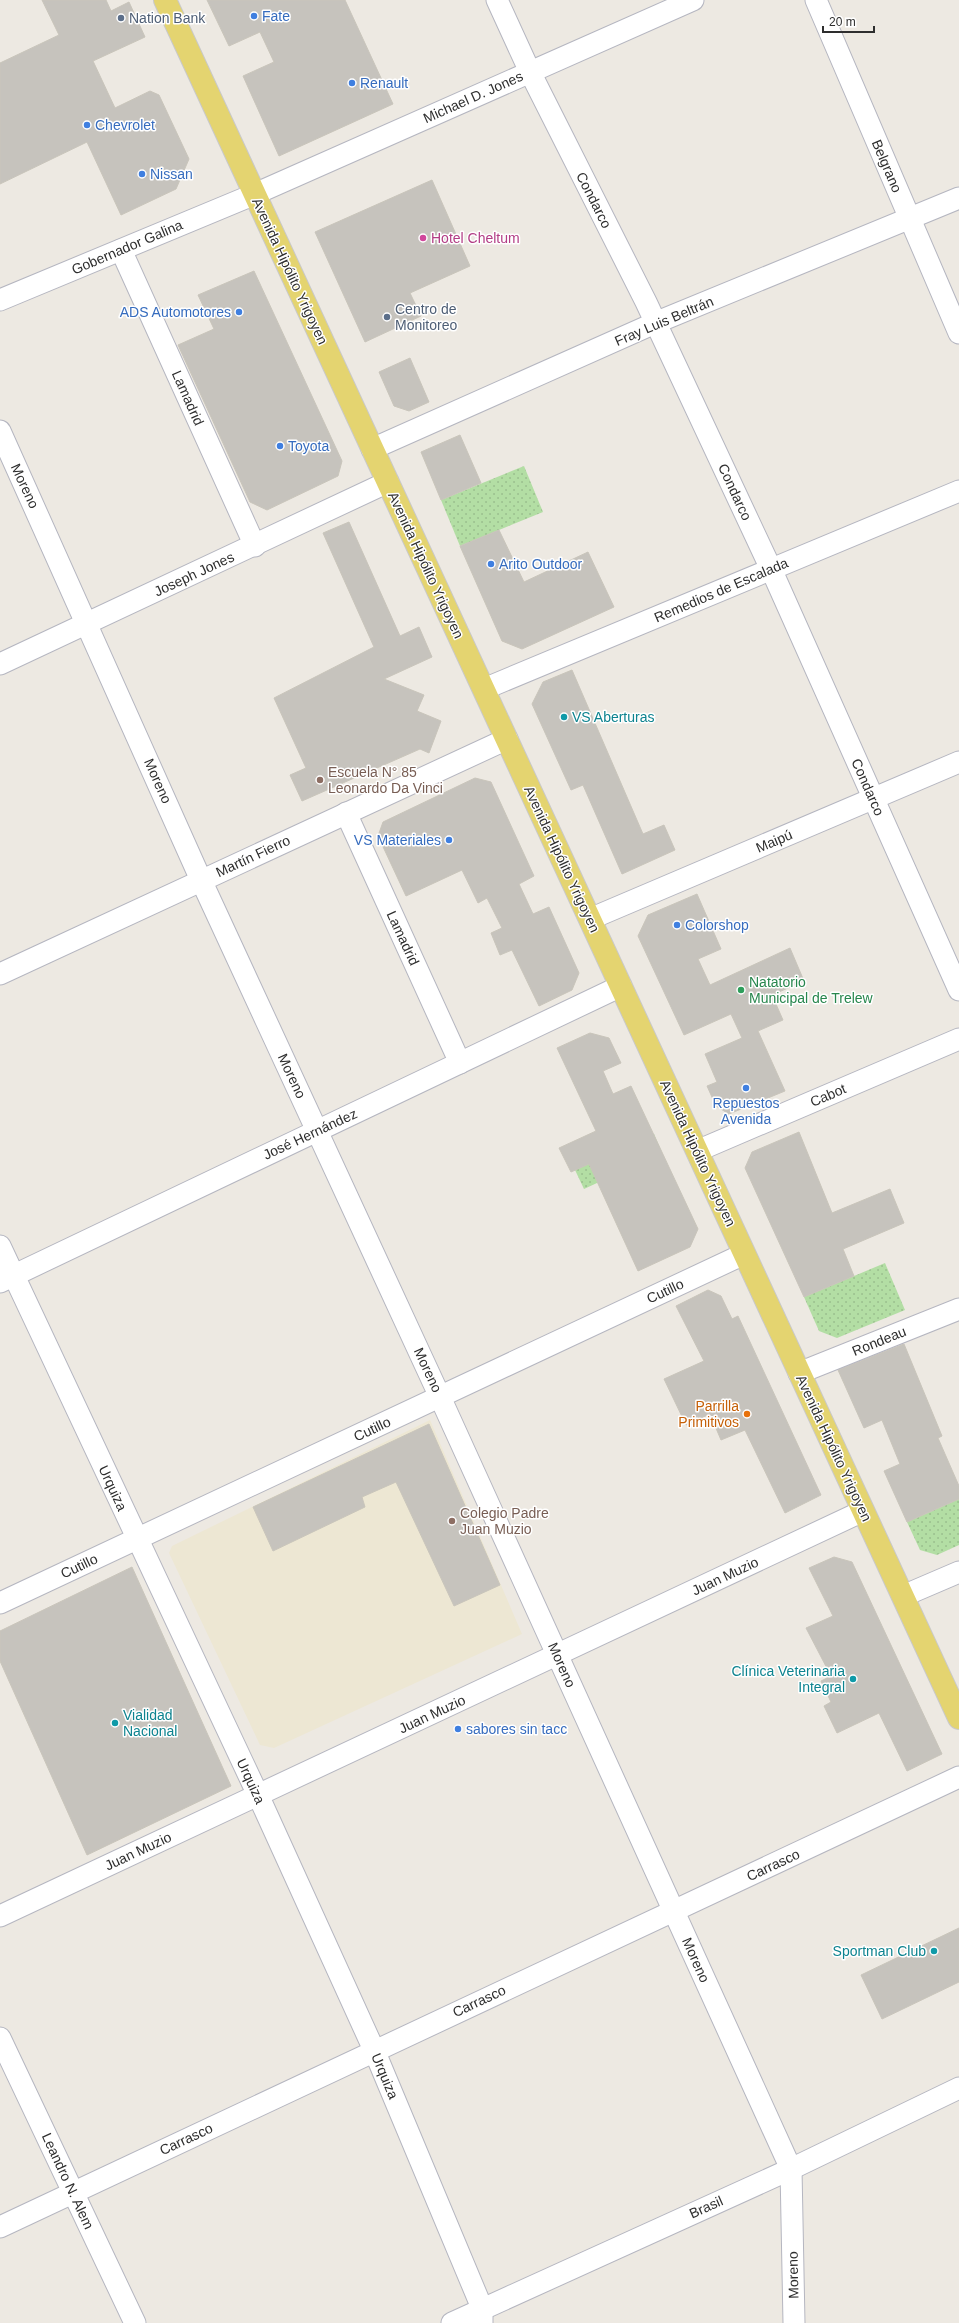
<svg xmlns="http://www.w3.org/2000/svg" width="959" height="2323" font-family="Helvetica,sans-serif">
<defs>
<pattern id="grass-dots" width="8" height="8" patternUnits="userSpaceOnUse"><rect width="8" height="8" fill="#b3dea4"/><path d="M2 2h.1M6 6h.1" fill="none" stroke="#9abf8e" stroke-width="1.8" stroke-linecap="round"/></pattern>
</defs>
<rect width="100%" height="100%" fill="#ede9e2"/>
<polygon fill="#ede7d3" points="430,1420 522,1634 274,1748 260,1745 169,1553 172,1546"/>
<g fill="url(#grass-dots)">
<polygon points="524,466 543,512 460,546 441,500"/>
<polygon points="654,1134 662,1153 584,1189 575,1170"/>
<polygon points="885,1263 905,1310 837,1338 819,1331 804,1297"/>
<polygon points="959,1499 959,1545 937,1555 920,1550 907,1522"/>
</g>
<g fill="#c6c3bd" stroke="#c9c5bb">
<polygon points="42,0 106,0 111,11 129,2 145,37 93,61 115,108 150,91 159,95 189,159 176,189 121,215 87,142 0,184 0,63 59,35"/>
<polygon points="207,0 345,0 393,104 279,156 243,76 274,62 260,32 229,46"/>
<polygon points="432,180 470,266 410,293 421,316 365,342 315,232"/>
<polygon points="254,271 342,461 338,476 267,510 250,502 178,345 214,329 198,295"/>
<polygon points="410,358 429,402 409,411 394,406 379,372"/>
<polygon points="460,435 481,483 441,500 421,452"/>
<polygon points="349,522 400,636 419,627 432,657 384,679 424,695 417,711 441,721 429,753 420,749 302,801 290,775 306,768 274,698 374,647 323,533"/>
<polygon points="499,530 524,582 588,552 614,607 522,649 502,641 460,546"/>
<polygon points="572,670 643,834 664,825 675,850 622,874 583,785 571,790 532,704 543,682"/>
<polygon points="475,778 491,782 534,876 519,884 533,914 549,907 579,973 572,990 539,1006 512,950 500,955 491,933 502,928 487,898 478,903 462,870 406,896 378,836 383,822"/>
<polygon points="697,894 721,949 698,959 710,985 790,948 804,981 772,995 783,1020 758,1031 785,1091 729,1114 716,1106 707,1086 717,1082 705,1054 742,1038 731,1014 684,1035 638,936 648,915"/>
<polygon points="590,1033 609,1038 621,1063 603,1071 613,1094 631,1086 698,1229 690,1247 638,1271 589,1164 571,1172 559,1148 596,1131 557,1048"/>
<polygon points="799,1132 832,1213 890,1189 904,1223 843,1249 854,1276 804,1297 745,1168 752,1152"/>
<polygon points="708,1290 721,1296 732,1319 738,1316 821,1495 785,1513 745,1430 721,1440 710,1414 686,1425 664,1379 704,1361 676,1306"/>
<polygon points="904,1344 942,1436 938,1438 959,1486 959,1499 907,1522 884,1471 900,1464 882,1420 864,1428 838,1370"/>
<polygon points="429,1424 500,1585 454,1606 396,1482 362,1497 365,1507 273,1551 253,1507"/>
<polygon points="834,1557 852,1562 942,1754 907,1771 879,1713 837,1733 824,1706 831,1702 821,1681 831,1676 806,1628 833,1616 809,1568"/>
<polygon points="132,1567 231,1786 87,1855 0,1661 0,1631"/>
<polygon points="959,1928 959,1982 882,2019 861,1975"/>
</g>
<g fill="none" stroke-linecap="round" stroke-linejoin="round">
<g stroke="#b5b6c0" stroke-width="23">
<g id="minor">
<polyline points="497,0 530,72 646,302 771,569 959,990"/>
<polyline points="816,0 959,333"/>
<polyline points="121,250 255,546"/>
<polyline points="0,300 255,194 693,0"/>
<polyline points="0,431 201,880 440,1397 791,2169 794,2323"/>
<polyline points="372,449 655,323 959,198"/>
<polyline points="0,664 388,482"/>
<polyline points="484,689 959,491"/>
<polyline points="346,813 460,1063"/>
<polyline points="590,919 959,762"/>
<polyline points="0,974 507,739"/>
<polyline points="697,1151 959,1039"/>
<polyline points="0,1246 258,1795 374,2050 482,2308 482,2323"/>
<polyline points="0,1282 621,986"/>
<polyline points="799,1373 959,1309"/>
<polyline points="903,1596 959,1572"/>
<polyline points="0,1603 744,1254"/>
<polyline points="0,1916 863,1511"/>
<polyline points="0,2038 135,2323"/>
<polyline points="0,2227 959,1777"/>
<polyline points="452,2323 791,2169 959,2088"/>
</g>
</g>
<g stroke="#c9c9c9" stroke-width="24">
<polyline id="major" points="165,0 959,1718"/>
</g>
<use href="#minor" stroke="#fff" stroke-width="21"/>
<use href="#major" stroke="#e4d470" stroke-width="22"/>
</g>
<g fill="#3f7fe0" stroke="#fff" stroke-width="1.5">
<circle cx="254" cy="16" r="4"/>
<circle cx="352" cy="83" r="4"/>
<circle cx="87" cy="125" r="4"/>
<circle cx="142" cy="174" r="4"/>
<circle cx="239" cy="312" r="4"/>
<circle cx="280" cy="446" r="4"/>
<circle cx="491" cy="564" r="4"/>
<circle cx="449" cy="840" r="4"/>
<circle cx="677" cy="925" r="4"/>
<circle cx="746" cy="1088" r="4"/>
<circle cx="458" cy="1729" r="4"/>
</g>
<g fill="#5c6f8a" stroke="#fff" stroke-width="1.5">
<circle cx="121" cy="18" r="4"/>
<circle cx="387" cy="317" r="4"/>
</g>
<circle fill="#d1479c" stroke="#fff" stroke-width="1.5" cx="423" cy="238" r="4"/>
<g fill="#0f9aa8" stroke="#fff" stroke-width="1.5">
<circle cx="564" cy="717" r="4"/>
<circle cx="853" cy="1679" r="4"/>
<circle cx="115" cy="1723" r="4"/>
<circle cx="934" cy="1951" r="4"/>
</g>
<g fill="#8d6e63" stroke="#fff" stroke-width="1.5">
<circle cx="320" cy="780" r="4"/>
<circle cx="452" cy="1521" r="4"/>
</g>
<circle fill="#2e9e5b" stroke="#fff" stroke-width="1.5" cx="741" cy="990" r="4"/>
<circle fill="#e8710a" stroke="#fff" stroke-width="1.5" cx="747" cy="1414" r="4"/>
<g text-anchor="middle" stroke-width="3" stroke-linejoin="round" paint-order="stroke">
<g font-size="14" fill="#366cbe" stroke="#fff" text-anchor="start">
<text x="262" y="21">Fate</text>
<text x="360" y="88">Renault</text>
<text x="95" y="130">Chevrolet</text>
<text x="150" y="179">Nissan</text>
<text x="231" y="317" text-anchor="end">ADS Automotores</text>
<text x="288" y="451">Toyota</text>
<text x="499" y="569">Arito Outdoor</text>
<text x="441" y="845" text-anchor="end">VS Materiales</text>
<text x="685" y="930">Colorshop</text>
<text x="746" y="1108" text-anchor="middle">Repuestos<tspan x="746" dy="16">Avenida</tspan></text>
<text x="466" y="1734">sabores sin tacc</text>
</g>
<g font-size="14" fill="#4e5e75" stroke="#fff" text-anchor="start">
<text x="129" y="23">Nation Bank</text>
<text x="395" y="314">Centro de<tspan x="395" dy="16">Monitoreo</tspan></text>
</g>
<g font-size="14" fill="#2e2e2e" stroke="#fff">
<text transform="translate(473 97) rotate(-24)" y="5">Michael D. Jones</text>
<text transform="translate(887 166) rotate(67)" y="5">Belgrano</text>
<text transform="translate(594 200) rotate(63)" y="5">Condarco</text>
<text transform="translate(127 247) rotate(-23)" y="5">Gobernador Galina</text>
<text transform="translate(290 271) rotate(65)" y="5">Avenida Hipólito Yrigoyen</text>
<text transform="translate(664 321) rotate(-23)" y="5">Fray Luis Beltrán</text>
<text transform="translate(188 398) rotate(66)" y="5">Lamadrid</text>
<text transform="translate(25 486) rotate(65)" y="5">Moreno</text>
<text transform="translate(735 492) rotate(65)" y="5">Condarco</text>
<text transform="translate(426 565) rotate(65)" y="5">Avenida Hipólito Yrigoyen</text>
<text transform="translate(194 574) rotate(-25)" y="5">Joseph Jones</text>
<text transform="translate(721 590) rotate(-23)" y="5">Remedios de Escalada</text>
<text transform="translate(158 781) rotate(66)" y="5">Moreno</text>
<text transform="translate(868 787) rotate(66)" y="5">Condarco</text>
<text transform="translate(774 841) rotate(-23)" y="5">Maipú</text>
<text transform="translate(253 856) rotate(-25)" y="5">Martín Fierro</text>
<text transform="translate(562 859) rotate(65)" y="5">Avenida Hipólito Yrigoyen</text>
<text transform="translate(403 938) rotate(65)" y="5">Lamadrid</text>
<text transform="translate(292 1076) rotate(65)" y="5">Moreno</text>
<text transform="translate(828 1095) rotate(-23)" y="5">Cabot</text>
<text transform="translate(310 1134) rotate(-25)" y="5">José Hernández</text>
<text transform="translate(698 1153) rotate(65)" y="5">Avenida Hipólito Yrigoyen</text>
<text transform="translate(665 1291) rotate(-25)" y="5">Cutillo</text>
<text transform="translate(879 1341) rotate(-22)" y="5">Rondeau</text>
<text transform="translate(428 1370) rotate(65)" y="5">Moreno</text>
<text transform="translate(372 1429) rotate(-25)" y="5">Cutillo</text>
<text transform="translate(834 1448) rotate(65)" y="5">Avenida Hipólito Yrigoyen</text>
<text transform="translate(113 1488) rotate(65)" y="5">Urquiza</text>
<text transform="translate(79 1566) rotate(-25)" y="5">Cutillo</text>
<text transform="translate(725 1576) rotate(-25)" y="5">Juan Muzio</text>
<text transform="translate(562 1665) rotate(66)" y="5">Moreno</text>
<text transform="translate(432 1714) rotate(-25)" y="5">Juan Muzio</text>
<text transform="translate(251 1781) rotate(65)" y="5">Urquiza</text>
<text transform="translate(138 1851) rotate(-25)" y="5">Juan Muzio</text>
<text transform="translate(773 1865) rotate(-25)" y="5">Carrasco</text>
<text transform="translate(696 1960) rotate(66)" y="5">Moreno</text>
<text transform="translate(479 2001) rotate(-25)" y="5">Carrasco</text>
<text transform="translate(385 2076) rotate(67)" y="5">Urquiza</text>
<text transform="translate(186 2139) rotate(-25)" y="5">Carrasco</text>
<text transform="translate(68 2181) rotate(65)" y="5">Leandro N. Alem</text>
<text transform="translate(706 2207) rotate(-24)" y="5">Brasil</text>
<text transform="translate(793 2275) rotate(-91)" y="5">Moreno</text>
</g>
<g font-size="14" fill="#b23c85" stroke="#fff" text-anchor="start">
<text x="431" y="243">Hotel Cheltum</text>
</g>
<g font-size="14" fill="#0d838f" stroke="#fff" text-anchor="start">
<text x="572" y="722">VS Aberturas</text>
<text x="845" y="1676" text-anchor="end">Clínica Veterinaria<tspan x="845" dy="16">Integral</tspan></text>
<text x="123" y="1720">Vialidad<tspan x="123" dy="16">Nacional</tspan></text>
<text x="926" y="1956" text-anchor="end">Sportman Club</text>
</g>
<g font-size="14" fill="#785e54" stroke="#fff" text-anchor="start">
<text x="328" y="777">Escuela N° 85<tspan x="328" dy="16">Leonardo Da Vinci</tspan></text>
<text x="460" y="1518">Colegio Padre<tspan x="460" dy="16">Juan Muzio</tspan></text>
</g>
<g font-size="14" fill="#27864d" stroke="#fff" text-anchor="start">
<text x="749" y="987">Natatorio<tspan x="749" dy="16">Municipal de Trelew</tspan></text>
</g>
<g font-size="14" fill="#c56008" stroke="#fff" text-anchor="end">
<text x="739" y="1411">Parrilla<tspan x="739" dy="16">Primitivos</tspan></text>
</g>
</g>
<path d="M823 26v6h51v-6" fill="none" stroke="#2e2e2e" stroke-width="2"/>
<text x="829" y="26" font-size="12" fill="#2e2e2e" stroke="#ffffff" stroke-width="3" paint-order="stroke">20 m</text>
</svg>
